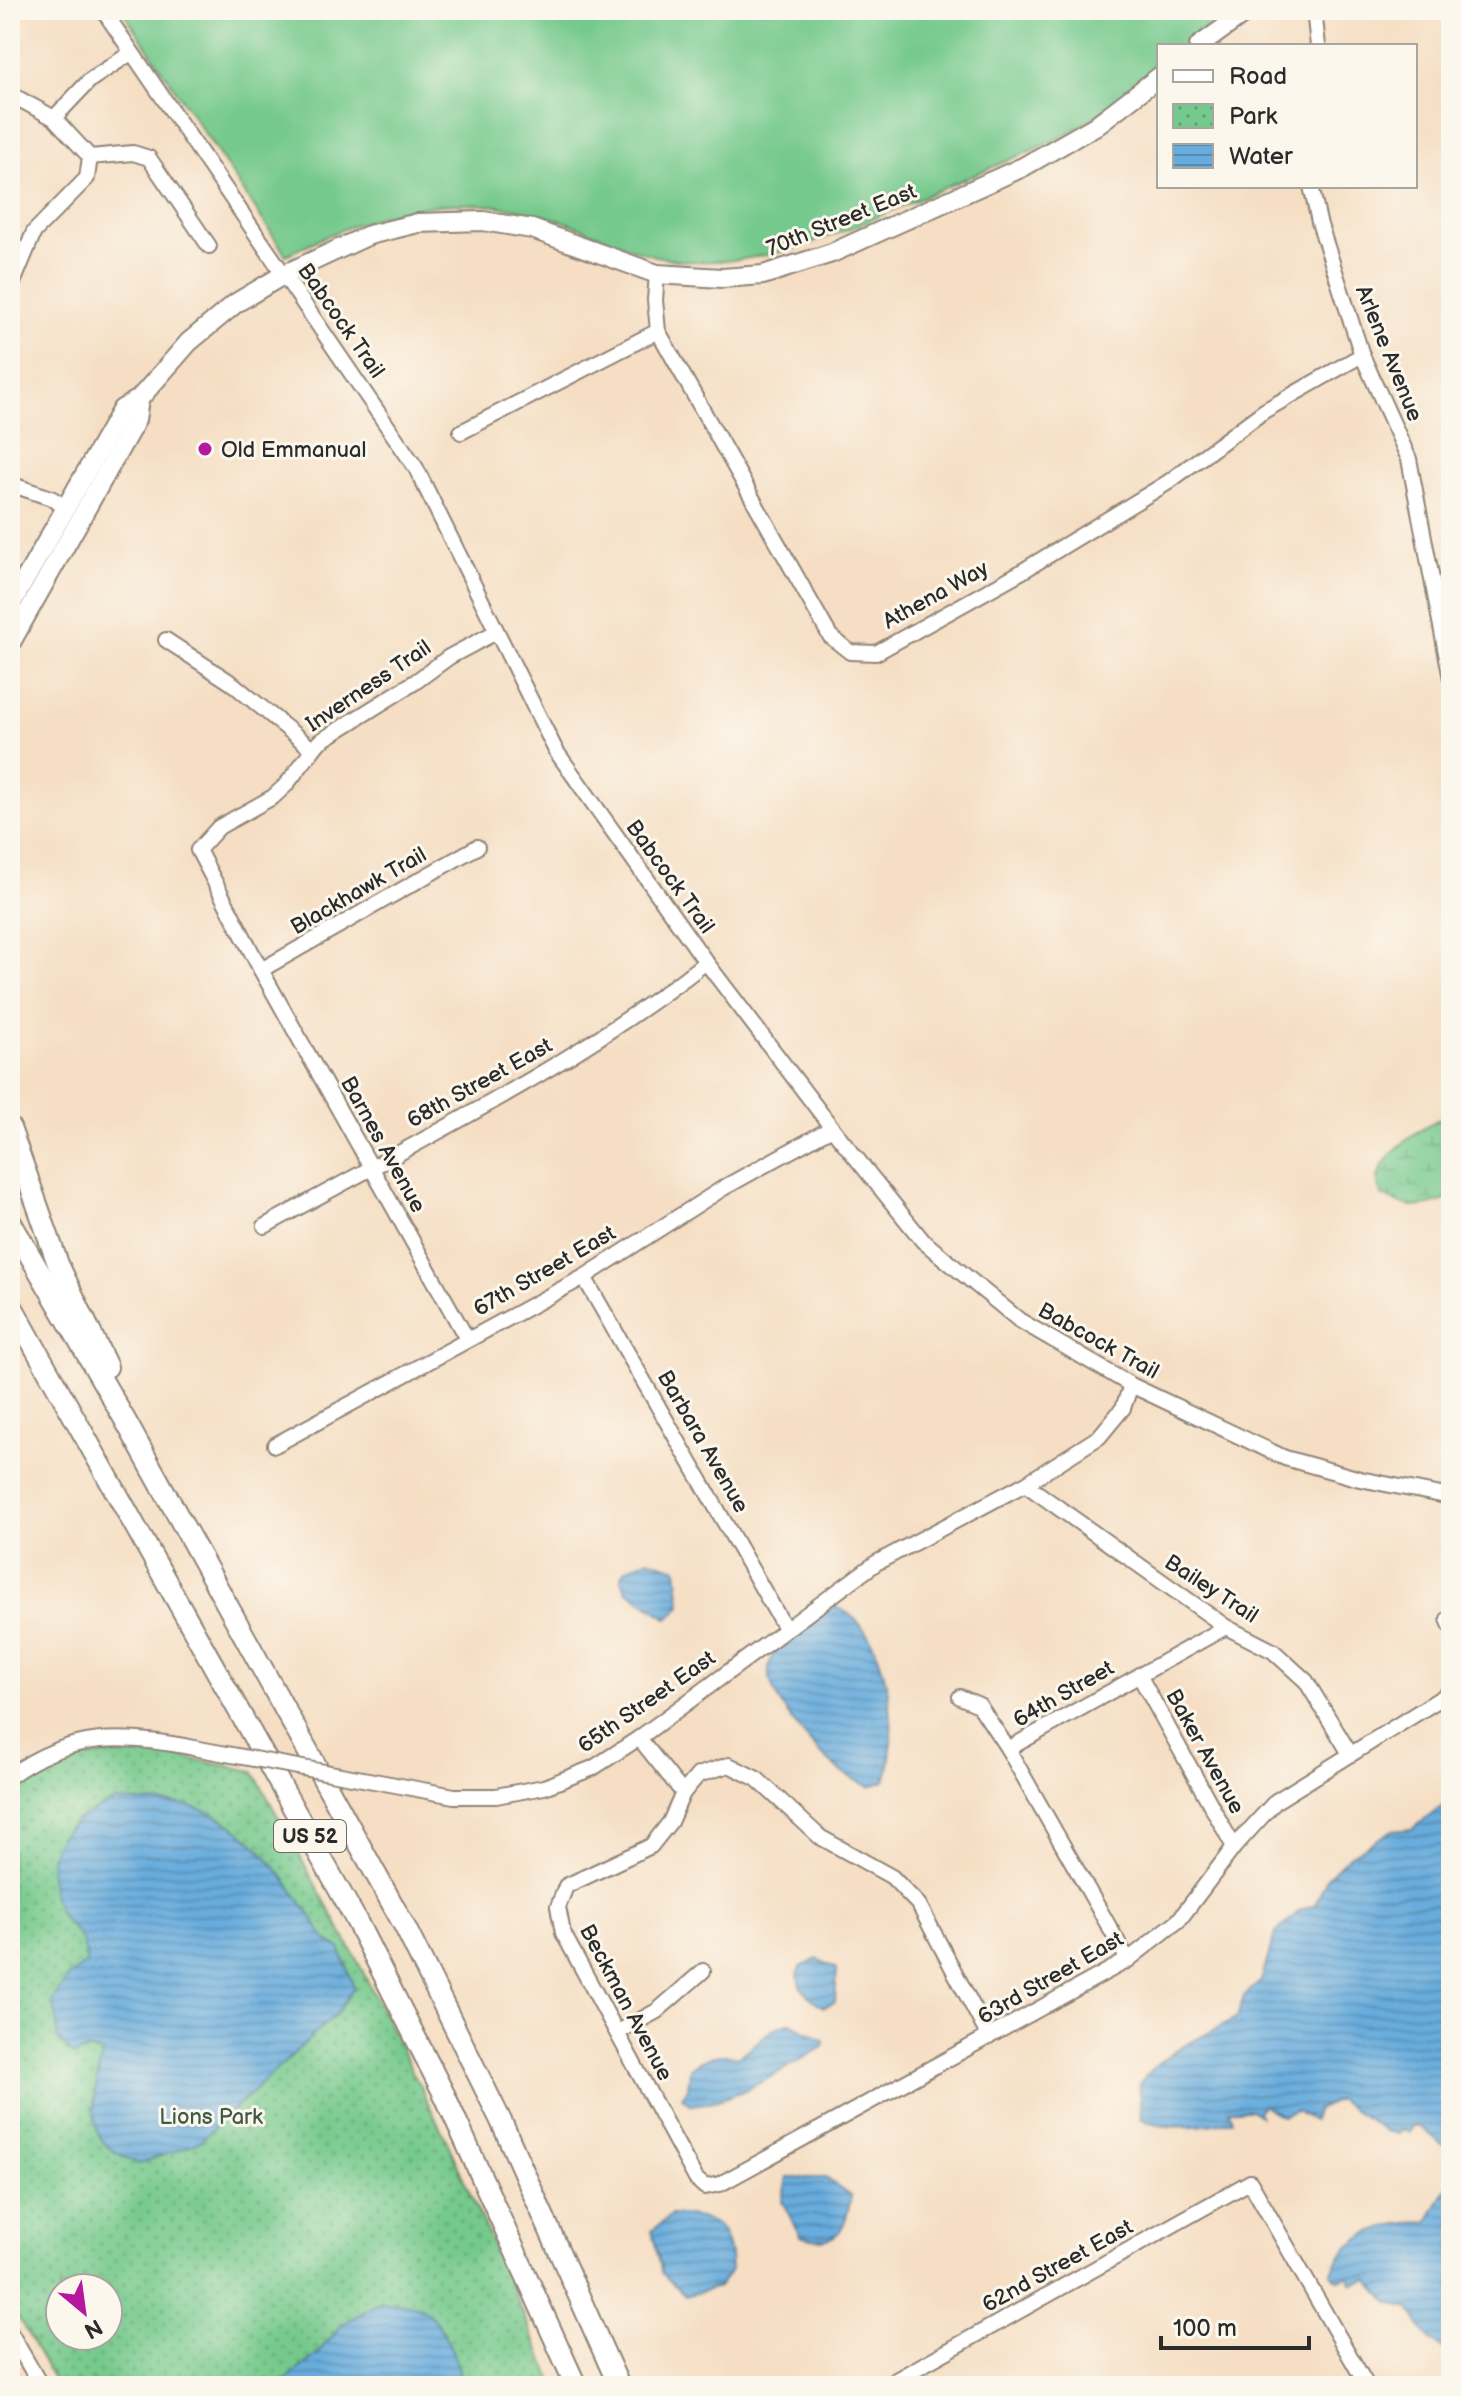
<svg xmlns="http://www.w3.org/2000/svg" width="1461" height="2396" font-family="'Balsamiq Sans',sans-serif">
<defs>
<pattern id="wetland-marsh" width="20" height="14" patternUnits="userSpaceOnUse" patternTransform="scale(2)"><rect width="20" height="14" fill="#74c98c"/><path d="M1 5h8M5 5V1M11 12h8M15 12V8" fill="none" stroke="#5fa373"/></pattern>
<pattern id="park-dots" width="8" height="8" patternUnits="userSpaceOnUse" patternTransform="scale(2)"><rect width="8" height="8" fill="#74c98c"/><path d="M2 2h.1M6 6h.1" fill="none" stroke="#5fa373" stroke-width="1.8" stroke-linecap="round"/></pattern>
<pattern id="water-rules" width="6" height="5" patternUnits="userSpaceOnUse" patternTransform="scale(2)"><rect width="6" height="5" fill="#67acdd"/><path d="M0 2.5h6" fill="none" stroke="#558cb3"/></pattern>
</defs>
<rect width="100%" height="100%" fill="#fbf7ec"/>
<filter id="ink" filterUnits="userSpaceOnUse"><feTurbulence type="fractalNoise" baseFrequency=".0125" numOctaves="2"/><feDisplacementMap in="SourceGraphic" scale="16" xChannelSelector="R" yChannelSelector="G"/><feConvolveMatrix kernelMatrix="1 2 1 2 8 2 1 2 1" color-interpolation-filters="sRGB"/></filter>
<filter id="wash" filterUnits="userSpaceOnUse"><feTurbulence type="fractalNoise" baseFrequency=".006" numOctaves="4" result="noise"/><feDisplacementMap in="SourceGraphic" scale="32" xChannelSelector="R" yChannelSelector="G"/><feGaussianBlur stdDeviation="1.8" result="paint"/><feColorMatrix in="noise" values="0 0 0 0 0 0 0 0 0 0 0 0 0 0 0 0 0 1.4 0 .05"/><feComposite in="paint" operator="in"/></filter>
<g filter="url(#wash)">
<rect width="100%" height="100%" fill="#f5dec3"/>
<path fill="#74c98c" stroke="#507a5c" stroke-width="2" d="M122 10H1228L1183 46H1159V66C1128 91 1096 119 1061 137 1017 158 972 175 927 195 846 230 776 267 685 261 636 257 604 234 559 220 456 187 379 208 286 255Z"/>
<path fill="url(#wetland-marsh)" stroke="#507a5c" stroke-width="2" d="M1443 1117H1451V1197C1428 1210 1404 1209 1382 1195 1362 1164 1421 1128 1443 1117Z"/>
<path fill="url(#park-dots)" stroke="#507a5c" stroke-width="2" fill-rule="evenodd" d="M123 1751 156 1752 253 1771 357 1960 445 2137 555 2386H57L10 2303V1792L66 1761ZM60 2288H108V2336H60Z"/>
<g fill="url(#water-rules)" stroke="#496c84" stroke-width="2">
<polygon points="648,1559 677,1568 681,1606 668,1619 626,1590 621,1578 626,1569"/>
<path d="M835 1607C889 1625 901 1735 885 1781L869 1787C859 1781 846 1776 837 1768 815 1750 765 1696 769 1667 772 1639 812 1615 835 1607Z"/>
<path d="M1451 1800V2151L1419 2126H1413L1410 2132 1400 2130 1399 2134 1386 2131 1338 2100 1316 2110 1313 2121 1296 2111 1282 2116 1262 2105 1258 2112 1260 2116 1251 2110H1229L1232 2120C1211 2126 1158 2132 1141 2118L1139 2084C1165 2049 1202 2039 1237 2017L1244 1996 1261 1981 1275 1934 1299 1911 1315 1905 1327 1878 1348 1857 1391 1831 1412 1829Z"/>
<path d="M116 1801C141 1803 171 1801 196 1808 255 1824 295 1893 327 1941L340 1948 354 1988 336 2014 199 2142 139 2164C129 2159 114 2153 106 2145 85 2123 97 2079 102 2053L88 2049 74 2056 57 2038V2016L52 2002 67 1978 87 1963C86 1956 85 1945 81 1939 76 1928 62 1921 58 1910 36 1849 61 1822 116 1801Z"/>
<path d="M817 1959 837 1969 835 2002 823 2007C808 1996 793 1987 800 1967Z"/>
<path d="M790 2023 824 2040 823 2047C783 2069 737 2102 691 2105L682 2097 688 2088 690 2068C705 2056 721 2052 738 2057 758 2045 766 2028 790 2023Z"/>
<path d="M787 2178H826L851 2196C845 2228 840 2249 800 2236L782 2201Z"/>
<path d="M1451 2180V2355L1430 2340 1409 2308 1388 2302 1368 2279 1353 2284 1348 2276 1339 2280 1331 2274C1347 2232 1388 2222 1428 2222Z"/>
<path d="M671 2215C713 2215 730 2225 731 2270L718 2287 685 2296 662 2273 652 2231Z"/>
<path d="M380 2302C392 2304 407 2303 419 2308 442 2318 459 2363 462 2386L351 2382 340 2386H279L316 2355 343 2324Z"/>
</g>
</g>
<g filter="url(#ink)">
<g fill="none" stroke-linecap="round" stroke-linejoin="round">
<g stroke="#908477" stroke-width="18">
<g id="minor">
<polyline points="103,10 416,468 556,751 706,962 832,1128 923,1241 1019,1320 1131,1385 1285,1458 1360,1479 1451,1497"/>
<polyline points="1314,10 1318,46"/>
<polyline points="10,94 54,118 90,80 131,53"/>
<polyline points="90,157 133,153 149,158 209,246"/>
<polyline points="1311,186 1319,222 1362,355 1409,459 1451,679"/>
<polyline points="657,274 655,300 658,331 830,636 850,652 876,653 1021,572 1167,483 1264,411 1362,355"/>
<polyline points="10,290 34,232 87,178 90,157 54,118"/>
<polyline points="461,432 658,331"/>
<polyline points="10,484 51,498 67,508"/>
<polyline points="166,640 233,684 312,749"/>
<polyline points="261,970 477,847"/>
<path d="M265 1226C414 1143 571 1068 706 962"/>
<polyline points="584,1277 785,1628"/>
<polyline points="467,1339 261,970 198,850 219,827 273,797 286,785 319,742 415,682 449,657 494,633"/>
<polyline points="275,1445 584,1277 725,1187 832,1128"/>
<polyline points="1025,1484 1226,1627 1273,1651 1306,1681 1349,1752"/>
<polyline points="1448,1619 1451,1626"/>
<polyline points="1139,1675 1234,1847"/>
<polyline points="960,1697 979,1705 1008,1749 1128,1960"/>
<polyline points="639,1738 683,1793"/>
<polyline points="1008,1749 1226,1627"/>
<path d="M10 1776C70 1732 125 1734 194 1748"/>
<polyline points="390,1784 454,1796 496,1796 544,1787 593,1768 639,1738 876,1563 1025,1484 1099,1437 1123,1408 1131,1385"/>
<polyline points="618,2032 657,2011 703,1971"/>
<polyline points="989,2037 919,1905 892,1877 820,1837 757,1779 729,1765 698,1775 683,1793 670,1822 651,1846 566,1886 558,1907 563,1933 696,2179 705,2187 720,2184 1128,1960 1179,1920 1234,1847 1276,1801 1451,1692"/>
<polyline points="10,2332 41,2386"/>
<polyline points="885,2386 1250,2182 1367,2386"/>
</g>
</g>
<g stroke="#908477" stroke-width="22">
<g id="major">
<polyline points="1199,46 1249,10"/>
<polyline points="10,606 122,409 139,399 189,342 236,303 283,275 369,235 418,223 483,221 532,229 657,274 722,278 763,275 832,253 1023,167 1095,126 1159,77"/>
<polyline points="10,644 136,420 139,399"/>
</g>
</g>
<g stroke="#908477" stroke-width="24">
<g id="highway">
<polyline points="10,1128 58,1264 107,1367"/>
<polyline points="10,1221 125,1420 405,1927 501,2121 619,2386"/>
<polyline points="10,1303 355,1918 445,2096 576,2386"/>
</g>
</g>
<use href="#minor" stroke="#fff" stroke-width="14"/>
<use href="#major" stroke="#fff" stroke-width="18"/>
<use href="#highway" stroke="#fff" stroke-width="20"/>
<g stroke="#908477" stroke-width="18" stroke-linecap="butt">
<polyline id="minor-bridge" points="194,1748 390,1784"/>
</g>
<use href="#minor-bridge" stroke="#fff" stroke-width="14"/>
</g>
</g>
<circle fill="#b5179e" stroke="#fbf7ec" stroke-width="3" cx="205" cy="449" r="8"/>
<g text-anchor="middle" stroke-width="6" stroke-linejoin="round" paint-order="stroke">
<rect fill="#fbf7ec" stroke="#696865" stroke-width="2" x="274" y="1820" width="72" height="32" rx="6"/>
<g font-size="20" font-weight="bold" fill="#2b2b2b">
<text x="310" y="1843">US 52</text>
</g>
<g font-size="22" fill="#2b2b2b" stroke="#fbf7ec">
<text transform="translate(841 219) rotate(-22)" y="8">70th Street East</text>
<text transform="translate(342 320) rotate(55)" y="8">Babcock Trail</text>
<text transform="translate(1390 353) rotate(68)" y="8">Arlene Avenue</text>
<text transform="translate(935 594) rotate(-29)" y="8">Athena Way</text>
<text transform="translate(368 685) rotate(-34)" y="8">Inverness Trail</text>
<text transform="translate(671 876) rotate(54)" y="8">Babcock Trail</text>
<text transform="translate(358 890) rotate(-30)" y="8">Blackhawk Trail</text>
<text transform="translate(479 1082) rotate(-29)" y="8">68th Street East</text>
<text transform="translate(384 1144) rotate(61)" y="8">Barnes Avenue</text>
<text transform="translate(544 1270) rotate(-30)" y="8">67th Street East</text>
<text transform="translate(1099 1340) rotate(29)" y="8">Babcock Trail</text>
<text transform="translate(704 1441) rotate(60)" y="8">Barbara Avenue</text>
<text transform="translate(1212 1588) rotate(33)" y="8">Bailey Trail</text>
<text transform="translate(1063 1693) rotate(-30)" y="8">64th Street</text>
<text transform="translate(646 1701) rotate(-35)" y="8">65th Street East</text>
<text transform="translate(1206 1751) rotate(61)" y="8">Baker Avenue</text>
<text transform="translate(1050 1977) rotate(-30)" y="8">63rd Street East</text>
<text transform="translate(627 2002) rotate(62)" y="8">Beckman Avenue</text>
<text transform="translate(1057 2265) rotate(-29)" y="8">62nd Street East</text>
</g>
<g font-size="22" fill="#2b2b2b" stroke="#fbf7ec" text-anchor="start">
<text x="221" y="457">Old Emmanual</text>
</g>
<g font-size="22" fill="#415a48" stroke="#fbf7ec">
<text x="211" y="2124">Lions Park</text>
</g>
</g>
<rect width="1461" height="2396" fill="none" stroke="#fbf7ec" stroke-width="40"/>
<rect x="1157" y="44" width="260" height="144" fill="#fbf7ec" stroke="#a8a59f" stroke-width="2"/>
<rect x="1173" y="70" width="40" height="12" fill="#ffffff" stroke="#a8a59f" stroke-width="2"/>
<text x="1229" y="84" font-size="24" fill="#2b2b2b">Road</text>
<rect x="1173" y="104" width="40" height="24" fill="url(#park-dots)" stroke="#a8a59f" stroke-width="2"/>
<text x="1229" y="124" font-size="24" fill="#2b2b2b">Park</text>
<rect x="1173" y="144" width="40" height="24" fill="url(#water-rules)" stroke="#a8a59f" stroke-width="2"/>
<text x="1229" y="164" font-size="24" fill="#2b2b2b">Water</text>
<g transform="translate(84 2312) rotate(151)"><circle r="38" fill="#fbf7ec" stroke="#a8a59f" stroke-width="2"/>
<path d="M0-6L14 30L0 20L-14 30Z" fill="#b5179e"/>
<text y="-12" font-size="22" font-weight="bold" text-anchor="middle" fill="#2b2b2b">N</text>
</g>
<path d="M1161 2336v12h148v-12" fill="none" stroke="#2b2b2b" stroke-width="4"/>
<text x="1173" y="2336" font-size="24" fill="#2b2b2b" stroke="#fbf7ec" stroke-width="6" paint-order="stroke">100 m</text>
</svg>
